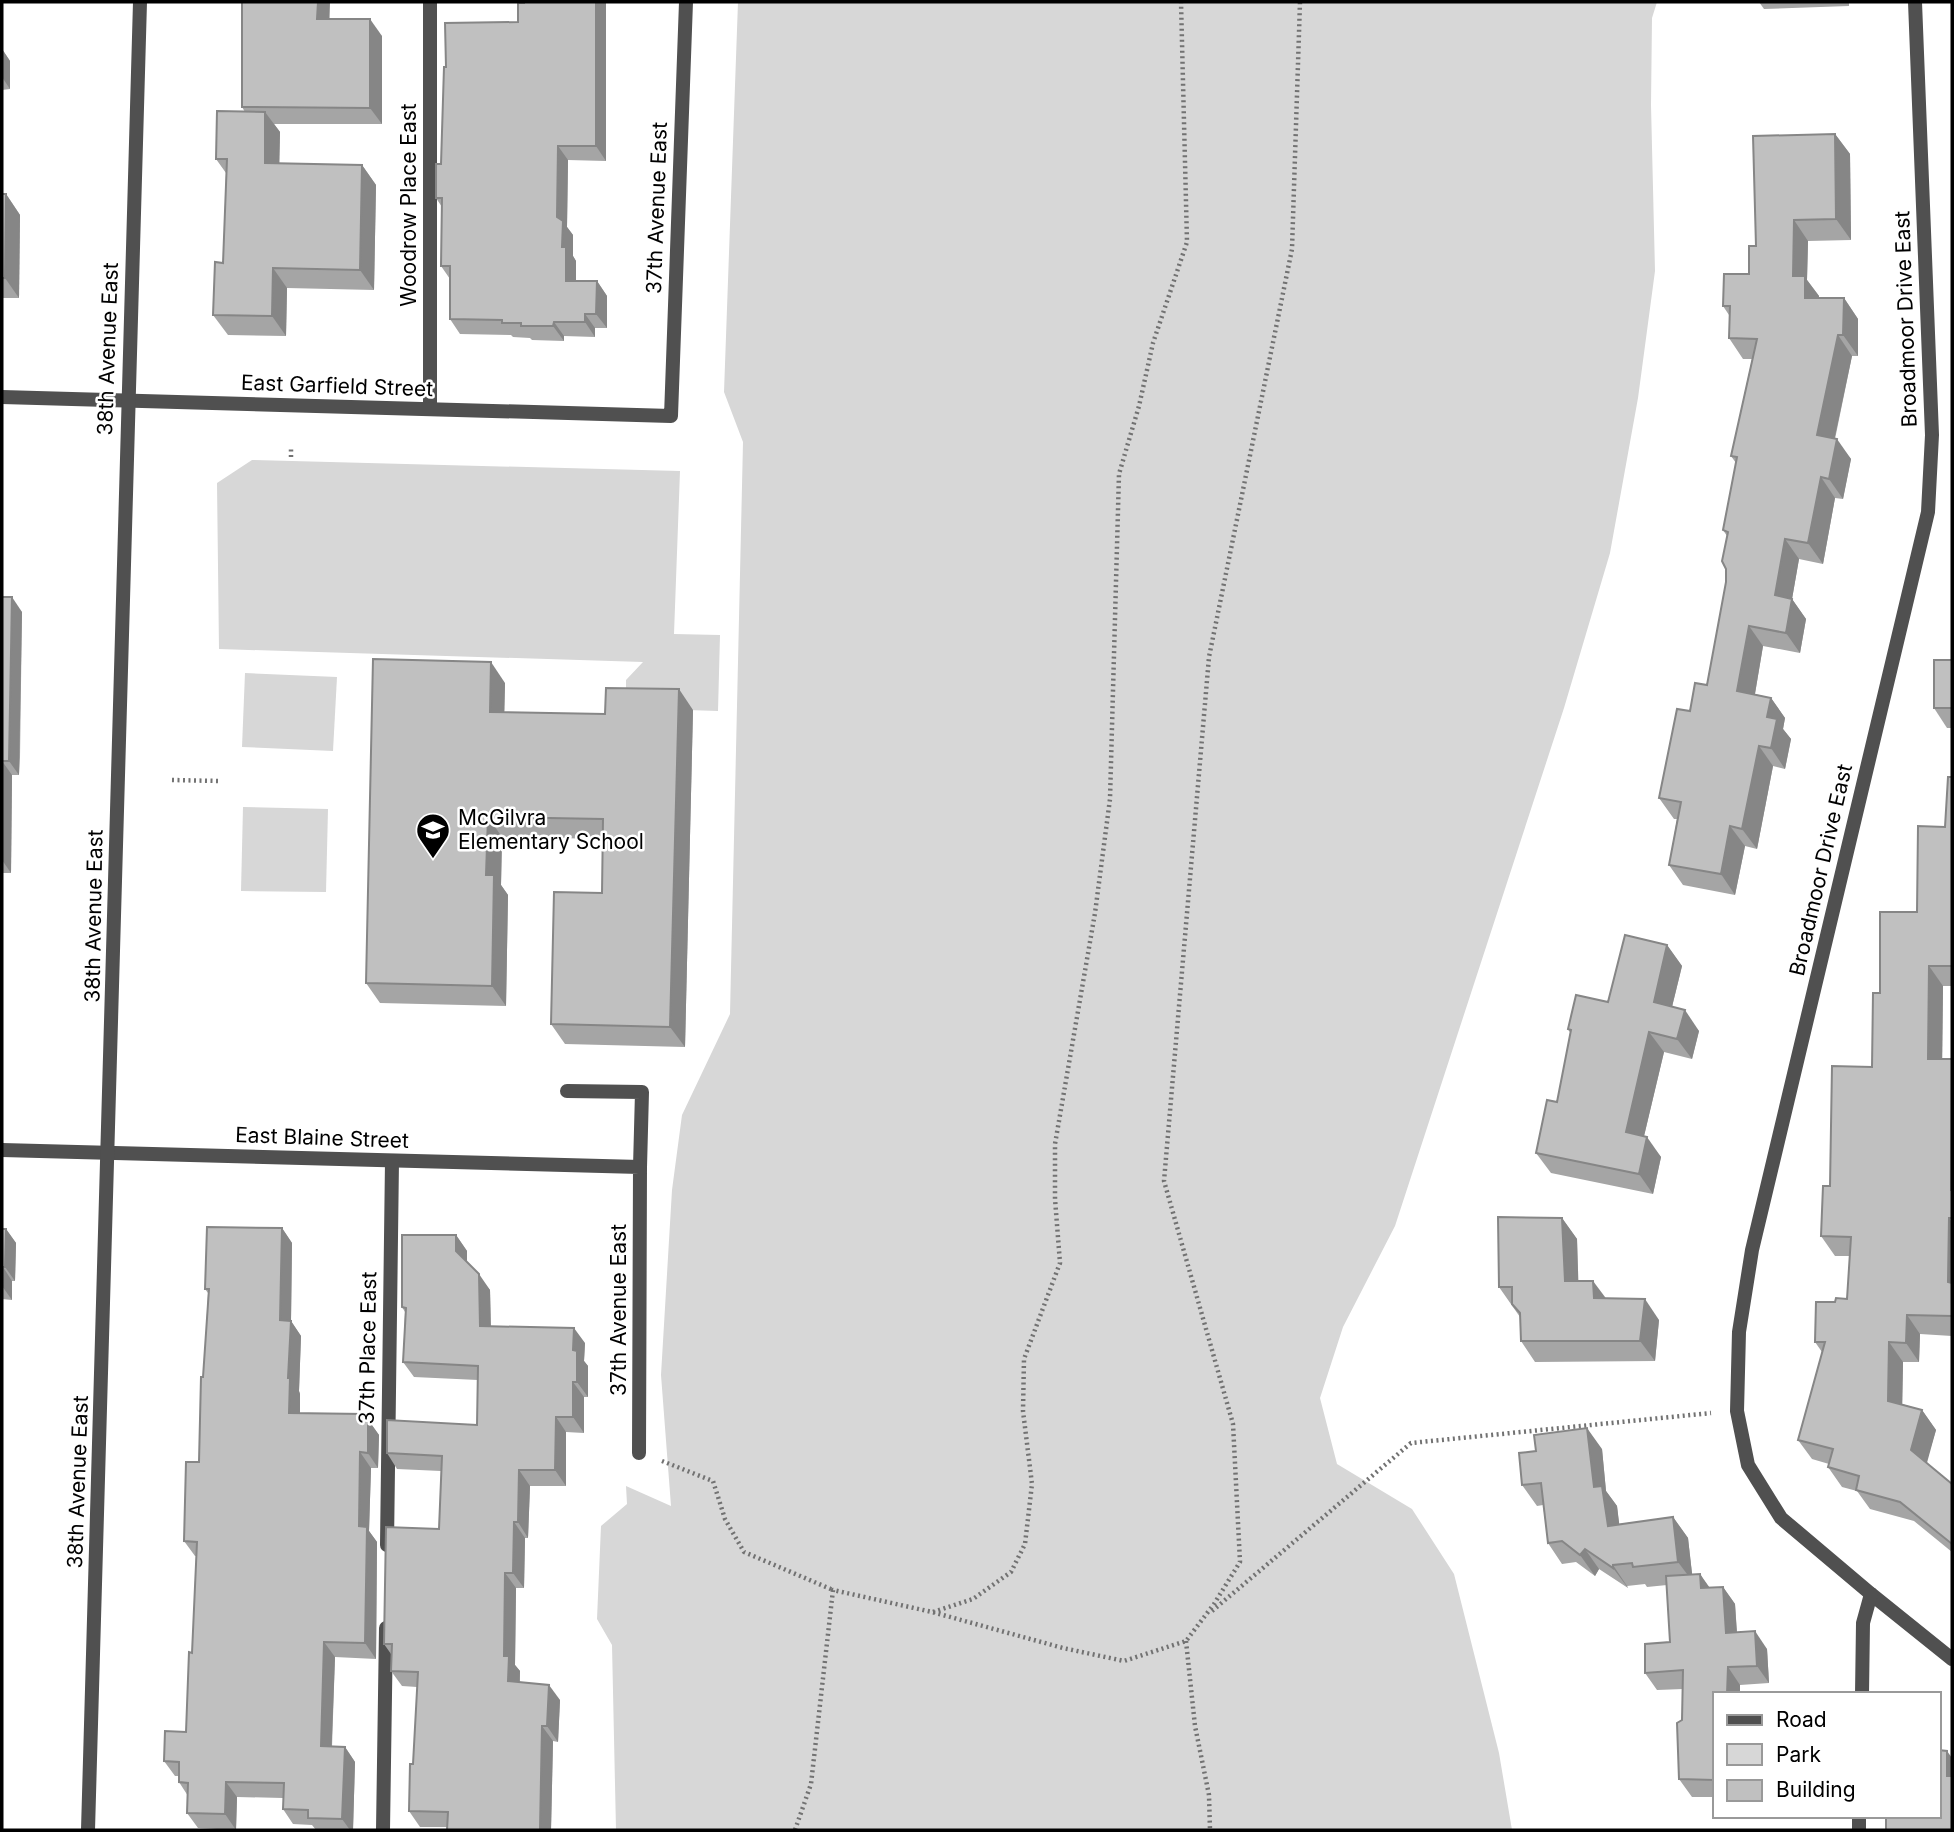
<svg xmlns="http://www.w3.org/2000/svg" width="1954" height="1832" font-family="Inter,sans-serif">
<rect width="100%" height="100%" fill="#fff"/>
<g fill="#d7d7d7">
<polygon points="738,2 1657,2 1652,18 1651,105 1655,271 1638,398 1610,553 1564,708 1395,1226 1343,1327 1320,1398 1337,1464 1412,1509 1454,1574 1499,1753 1512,1830 616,1830 612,1645 597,1619 601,1526 627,1504 626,1486 671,1506 661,1375 672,1190 682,1115 730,1014 743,442 724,392"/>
<polygon points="252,460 680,471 674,634 720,635 718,711 626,708 626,680 643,662 219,649 217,483"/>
<polygon points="245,673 337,677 333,751 242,747"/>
<polygon points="243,807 328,809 326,892 241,891"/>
</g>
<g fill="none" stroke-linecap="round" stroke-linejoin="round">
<g stroke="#727272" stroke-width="4.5" stroke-dasharray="2 3.5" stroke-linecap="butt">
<polyline points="291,457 291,448"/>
<polyline points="172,780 219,781"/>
<polyline points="662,1461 713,1481 725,1519 744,1552 833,1590"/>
<polyline points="1212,1611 1411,1443 1711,1413"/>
<polyline points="933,1612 973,1599 1011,1572 1025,1544 1032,1484 1023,1411 1024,1359 1060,1263 1055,1199 1055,1144 1095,913 1110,799 1119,474 1139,406 1153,343 1187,242 1181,2"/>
<polyline points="1186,1641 1195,1726 1209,1795 1210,1830"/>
<polyline points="795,1830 811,1784 833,1590 932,1612 1063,1648 1124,1661 1186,1641 1214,1604 1240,1562 1233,1424 1164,1181 1209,657 1292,249 1300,2"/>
</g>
<g stroke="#505050" stroke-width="14">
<polyline points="430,2 430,409"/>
<polyline points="567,1091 642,1092 640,1167"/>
</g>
<g stroke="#505050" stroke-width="14">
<polyline points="2,397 671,416 686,2"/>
<polyline points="2,1150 640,1167 639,1453"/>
<polyline points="387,1545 392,1161"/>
<polyline points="1871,1594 1952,1659"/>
<polyline points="1862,1694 1863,1623 1871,1594 1781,1518 1748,1465 1737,1411 1739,1332 1752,1250 1928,512 1932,435 1915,2"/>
<polyline points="88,1830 140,2"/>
<polyline points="383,1830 386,1628"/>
<polyline points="1859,1830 1859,1816"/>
</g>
</g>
<g fill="#a5a5a5">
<polygon points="524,2 606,2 606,161 568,160 567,227 573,235 573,256 576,261 576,281 597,281 607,296 607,328 595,328 595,337 564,336 564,341 532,340 530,338 513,337 511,335 460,334 450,319 450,279 441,266 442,207 436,198 441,164 446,67 518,22"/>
<polygon points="1759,2 1849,2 1849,6 1764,9"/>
<polygon points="329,19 382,36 382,124 274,124 280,132 279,163 362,165 376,185 374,290 287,288 286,336 228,335 213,315 223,263 226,173 216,159 245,112 242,107"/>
<polygon points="2,49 10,61 10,89 2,90"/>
<polygon points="1835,134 1850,154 1851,240 1808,241 1807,280 1819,296 1819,298 1844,298 1858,319 1858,356 1852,356 1835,439 1851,459 1843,499 1835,498 1823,564 1799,559 1792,599 1806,619 1800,653 1763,646 1755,694 1771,698 1785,718 1783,729 1791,739 1785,769 1773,766 1757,849 1745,846 1735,895 1683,885 1669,865 1677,819 1674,819 1659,798 1690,711 1707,685 1726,582 1727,536 1723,530 1736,463 1731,456 1752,359 1743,359 1729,338 1729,315 1723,306 1749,274 1756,246"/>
<polygon points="2,194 6,194 20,215 19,298 2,298"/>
<polygon points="2,597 22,612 20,757 19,775 12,775 11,873 2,873"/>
<polygon points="1952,660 1952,728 1947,728 1934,708"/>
<polygon points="505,683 504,712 605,714 693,710 685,1047 565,1044 551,1024 602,893 603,839 502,837 501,885 508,895 506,1006 380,1003 366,983"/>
<polygon points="1952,777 1952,986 1943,986 1942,1059 1952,1059 1952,1336 1920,1334 1919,1362 1903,1362 1902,1404 1922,1410 1936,1430 1926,1463 1952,1484 1952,1552 1914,1521 1870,1509 1857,1491 1842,1487 1828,1467 1829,1464 1812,1459 1798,1440 1822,1352 1815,1342 1835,1302 1847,1299 1850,1256 1835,1256 1821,1236 1830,1186 1872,1067 1880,993 1917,912 1945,827"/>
<polygon points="1667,945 1682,966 1672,1007 1699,1031 1692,1059 1664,1052 1644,1136 1661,1157 1653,1194 1551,1173 1536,1153 1557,1102 1571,1034 1568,1029 1608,1002"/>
<polygon points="1562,1218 1577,1239 1578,1281 1606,1299 1659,1320 1655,1361 1535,1362 1521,1341 1520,1317 1499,1287"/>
<polygon points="282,1228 292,1243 291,1321 301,1336 299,1391 300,1394 300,1413 364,1414 379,1435 378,1468 371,1468 369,1531 377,1542 376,1659 335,1657 332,1747 345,1747 355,1762 353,1830 316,1830 312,1825 293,1824 283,1809 283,1798 237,1797 236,1830 198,1828 187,1813 188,1796 179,1782 179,1776 175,1776 164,1761 186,1732 192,1653 196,1556 195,1556 184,1541 199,1462 208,1293 205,1289"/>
<polygon points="2,1229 6,1229 16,1243 15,1281 12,1281 12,1300 2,1299"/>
<polygon points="456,1235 467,1251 467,1262 490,1290 491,1326 585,1343 584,1361 588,1366 588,1397 584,1397 584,1433 566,1432 566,1486 530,1486 528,1538 525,1538 524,1588 516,1588 515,1665 520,1671 520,1682 560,1700 558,1742 553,1741 551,1830 447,1830 448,1827 420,1827 409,1811 413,1764 417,1687 402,1686 391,1671 391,1654 384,1644 439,1529 441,1471 397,1469 387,1453 477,1425 478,1380 414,1377 403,1362 405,1312 402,1307"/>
<polygon points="1602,1449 1606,1491 1617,1506 1619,1524 1673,1517 1688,1538 1692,1574 1700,1574 1709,1588 1723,1587 1735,1604 1737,1632 1767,1649 1769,1683 1740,1685 1714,1694 1714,1797 1692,1797 1679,1779 1683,1689 1657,1690 1645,1673 1670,1642 1667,1585 1647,1587 1645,1584 1627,1586 1628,1588 1599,1569 1595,1576 1576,1562 1562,1564 1548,1543 1543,1505 1537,1506 1522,1485"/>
</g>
<g fill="#868686">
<polygon points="318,2 330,2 329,36 317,19"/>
<polygon points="596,2 606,2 606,161 596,146"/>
<polygon points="370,19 382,36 382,124 370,108"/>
<polygon points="2,49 10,61 10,89 2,77"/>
<polygon points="265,112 280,132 279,183 265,163"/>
<polygon points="1835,134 1850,154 1851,240 1836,219"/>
<polygon points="558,146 568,160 567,227 573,235 573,256 576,261 576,295 566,281 562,247 557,217"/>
<polygon points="362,165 376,185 374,290 360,270"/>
<polygon points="6,194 20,215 19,298 5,278"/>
<polygon points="1794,220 1808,241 1807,280 1819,296 1819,319 1805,298 1793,276"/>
<polygon points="273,268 287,288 286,336 272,316"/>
<polygon points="597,281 607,296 607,328 596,314"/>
<polygon points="1844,298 1858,319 1858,356 1843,335"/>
<polygon points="585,314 595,328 595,337 585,322"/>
<polygon points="554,322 564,336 564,341 553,326"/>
<polygon points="1838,335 1852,356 1831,455 1817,435"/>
<polygon points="1837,439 1851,459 1843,499 1829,479"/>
<polygon points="1821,477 1835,498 1823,564 1808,543"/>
<polygon points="1785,539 1799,559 1792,599 1806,619 1800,653 1786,633 1775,595"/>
<polygon points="12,597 22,612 19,775 9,761"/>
<polygon points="1749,626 1763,646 1752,711 1737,691"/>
<polygon points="491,662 505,683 504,732 490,712"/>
<polygon points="679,689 693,710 685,1047 670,1027"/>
<polygon points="1771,698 1785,718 1783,729 1791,739 1785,769 1771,748 1767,717"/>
<polygon points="1759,746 1773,766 1757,849 1742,829"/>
<polygon points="2,761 12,775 11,873 2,860"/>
<polygon points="488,817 502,837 501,885 508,895 506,1006 492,986 486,875"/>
<polygon points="1730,826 1745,846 1735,895 1721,874"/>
<polygon points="1667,945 1682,966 1668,1023 1654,1002"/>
<polygon points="1929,966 1943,986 1942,1079 1928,1059"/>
<polygon points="1685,1010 1699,1031 1692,1059 1677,1039"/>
<polygon points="1649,1032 1664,1052 1640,1153 1626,1132"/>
<polygon points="1951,1112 1952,1114 1952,1192 1951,1190"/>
<polygon points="1647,1137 1661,1157 1653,1194 1639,1174"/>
<polygon points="1562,1218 1577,1239 1579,1301 1565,1281"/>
<polygon points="1949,1218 1952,1222 1952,1289 1948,1282"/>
<polygon points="282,1228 292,1243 291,1321 301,1336 299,1391 300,1394 300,1428 289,1413 288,1378 280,1320"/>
<polygon points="6,1229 16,1243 15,1281 5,1267"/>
<polygon points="456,1235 467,1251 467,1266 456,1251"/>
<polygon points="3,1267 12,1281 12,1300 2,1286"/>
<polygon points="479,1274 490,1290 491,1341 480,1326"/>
<polygon points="1593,1281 1608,1301 1594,1298"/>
<polygon points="1645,1299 1659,1320 1655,1361 1640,1341"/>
<polygon points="1907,1315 1920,1334 1919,1362 1906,1343"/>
<polygon points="574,1328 585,1343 584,1361 588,1366 588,1397 577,1382 573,1350"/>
<polygon points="1889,1342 1903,1362 1902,1420 1888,1401"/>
<polygon points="573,1382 584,1397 584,1433 573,1417"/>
<polygon points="1922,1410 1936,1430 1925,1470 1911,1450"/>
<polygon points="364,1414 379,1435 378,1468 368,1453"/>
<polygon points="556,1417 566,1432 566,1486 555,1470"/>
<polygon points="1587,1428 1602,1449 1606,1491 1617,1506 1622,1546 1608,1526 1594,1487"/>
<polygon points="360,1452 371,1468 369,1531 377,1542 376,1659 365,1643 359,1526"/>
<polygon points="519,1470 530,1486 528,1538 518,1522"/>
<polygon points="1673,1517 1688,1538 1693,1582 1678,1562"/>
<polygon points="514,1522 525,1538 524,1588 513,1573"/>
<polygon points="1585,1549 1599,1569 1595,1576 1580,1555"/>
<polygon points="1613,1565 1627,1586 1628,1588 1613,1568"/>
<polygon points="505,1573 516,1588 515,1665 520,1671 519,1696 508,1681 504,1656"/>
<polygon points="1700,1574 1712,1591 1701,1588"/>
<polygon points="1723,1587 1735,1604 1738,1651 1726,1633"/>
<polygon points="1755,1631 1767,1649 1769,1683 1757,1666"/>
<polygon points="324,1642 335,1657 331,1762 321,1746"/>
<polygon points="1728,1667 1740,1685 1740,1694 1727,1694"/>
<polygon points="549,1685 560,1700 558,1742 547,1726"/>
<polygon points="542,1726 553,1741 551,1830 540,1830"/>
<polygon points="345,1747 355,1762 353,1830 350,1830 342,1819"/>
<polygon points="1947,1751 1952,1758 1952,1783 1947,1776"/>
<polygon points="226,1782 237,1797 236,1830 225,1814"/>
</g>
<g fill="#c0c0c0" stroke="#868686" stroke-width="2">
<polygon points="242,2 318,2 317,19 370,19 370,108 242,107"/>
<polygon points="524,2 596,2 596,146 558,146 557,217 563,221 562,247 566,247 566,281 597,281 596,314 585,314 585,322 554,322 553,326 521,326 521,323 502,323 502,320 450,319 450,266 441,266 442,198 436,198 436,164 441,164 444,67 446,67 445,23 518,22 518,3 524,3"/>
<polygon points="217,111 265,112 265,163 362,165 360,270 273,268 272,316 213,315 215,262 223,263 227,159 216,159"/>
<polygon points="1835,134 1836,219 1794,220 1793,276 1805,276 1805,298 1844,298 1843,335 1838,335 1817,435 1837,439 1829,479 1821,477 1808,543 1785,539 1775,595 1792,599 1786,633 1749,626 1737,691 1771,698 1767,717 1777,719 1771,748 1759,746 1742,829 1730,826 1721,874 1669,865 1681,802 1659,798 1677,709 1690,711 1695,683 1707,685 1726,582 1726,569 1722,561 1728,532 1723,530 1737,457 1731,456 1757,339 1729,338 1730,306 1723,306 1724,274 1749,274 1749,246 1756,246 1753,136"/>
<polygon points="2,194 6,194 5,278 2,278"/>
<polygon points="2,597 12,597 9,761 2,761"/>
<polygon points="373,659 491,662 490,712 605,714 606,688 679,689 670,1027 551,1024 554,892 602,893 603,819 488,817 486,875 494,875 492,986 366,983"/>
<rect x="1934" y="660" width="18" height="48"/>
<polygon points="1948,777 1952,777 1952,966 1929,966 1928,1059 1952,1059 1951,1190 1952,1190 1952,1218 1949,1218 1948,1282 1952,1283 1952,1316 1907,1315 1906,1343 1889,1342 1888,1401 1922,1410 1911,1450 1952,1484 1952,1544 1900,1502 1856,1490 1859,1476 1828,1467 1833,1449 1798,1440 1825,1342 1815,1342 1816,1302 1835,1302 1836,1298 1847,1299 1851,1237 1821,1236 1823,1186 1830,1186 1832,1066 1872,1067 1873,993 1880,993 1880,912 1917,912 1918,826 1945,827"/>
<polygon points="1625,935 1667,945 1654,1002 1685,1010 1677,1039 1649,1032 1626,1132 1647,1137 1639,1174 1536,1153 1547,1100 1557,1102 1571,1030 1568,1029 1576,995 1608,1002"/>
<polygon points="1498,1217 1562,1218 1565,1281 1593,1281 1594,1298 1645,1299 1640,1341 1521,1341 1520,1313 1512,1304 1512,1287 1499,1287"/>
<polygon points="207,1227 282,1228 280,1320 291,1321 288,1378 290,1378 289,1413 364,1414 363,1419 368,1420 368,1453 360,1452 359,1526 367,1527 365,1643 324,1642 321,1746 345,1747 342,1819 308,1818 308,1810 283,1809 284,1783 226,1782 225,1814 187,1813 188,1783 179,1782 179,1762 164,1761 165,1731 186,1732 189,1652 192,1653 197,1542 184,1541 186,1462 199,1462 201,1377 203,1377 209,1289 205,1289"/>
<polygon points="2,1229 6,1229 5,1267 3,1267 2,1286"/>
<polygon points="402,1235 456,1235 456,1251 479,1274 480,1326 574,1328 573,1350 577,1351 577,1382 573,1382 573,1417 556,1417 555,1470 519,1470 518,1522 514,1522 513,1573 505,1573 504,1656 509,1656 508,1681 549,1685 547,1726 542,1726 540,1830 447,1830 448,1812 409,1811 410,1764 413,1764 418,1672 391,1671 392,1644 384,1644 386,1527 439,1529 442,1456 387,1453 387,1420 477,1425 478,1366 403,1362 406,1308 402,1307"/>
<polygon points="1587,1428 1594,1487 1602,1486 1608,1526 1673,1517 1678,1562 1633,1567 1632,1563 1613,1565 1613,1568 1585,1549 1580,1555 1562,1541 1548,1543 1541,1483 1522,1485 1519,1453 1536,1451 1534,1435"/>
<polygon points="1700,1574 1701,1588 1723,1587 1726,1633 1755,1631 1757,1666 1728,1667 1727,1694 1714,1694 1714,1780 1679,1779 1677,1723 1682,1720 1683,1670 1645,1673 1645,1644 1670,1642 1666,1576"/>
<polygon points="1938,1750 1947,1751 1947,1776 1952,1776 1952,1830 1886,1830 1886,1816 1938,1816"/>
</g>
<defs>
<g id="school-pin" transform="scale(1.75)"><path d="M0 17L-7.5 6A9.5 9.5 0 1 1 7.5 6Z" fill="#000" stroke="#fff"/><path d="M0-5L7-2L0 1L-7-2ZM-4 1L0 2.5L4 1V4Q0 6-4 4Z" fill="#fff"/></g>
</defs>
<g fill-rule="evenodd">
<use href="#school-pin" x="433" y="830"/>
</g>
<g text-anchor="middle" stroke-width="5" stroke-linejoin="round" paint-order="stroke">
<g font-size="21" fill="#000" stroke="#fff">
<text transform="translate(409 205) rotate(-90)" y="7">Woodrow Place East</text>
<text transform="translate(657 208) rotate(-88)" y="7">37th Avenue East</text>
<text transform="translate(1906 319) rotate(-92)" y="7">Broadmoor Drive East</text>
<text transform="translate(108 349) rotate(-88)" y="7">38th Avenue East</text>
<text transform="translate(337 386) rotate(2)" y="7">East Garfield Street</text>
<text transform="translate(1821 870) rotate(-77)" y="7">Broadmoor Drive East</text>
<text transform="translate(94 916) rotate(-89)" y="7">38th Avenue East</text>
<text transform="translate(322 1138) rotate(2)" y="7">East Blaine Street</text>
<text transform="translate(619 1310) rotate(-90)" y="7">37th Avenue East</text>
<text transform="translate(368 1348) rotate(-89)" y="7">37th Place East</text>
<text transform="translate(78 1482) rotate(-88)" y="7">38th Avenue East</text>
</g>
<g font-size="21" fill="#000" stroke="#fff" text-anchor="start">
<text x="458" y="825">McGilvra<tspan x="458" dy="24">Elementary School</tspan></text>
</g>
</g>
<rect width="1954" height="1832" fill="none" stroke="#000000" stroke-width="7"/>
<rect x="1713" y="1692" width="228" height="126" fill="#ffffff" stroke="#999999" stroke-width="2"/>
<rect x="1727" y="1715" width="35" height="10" fill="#505050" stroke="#999999" stroke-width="2"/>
<text x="1776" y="1727" font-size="21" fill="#000000">Road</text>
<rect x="1727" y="1744" width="35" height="21" fill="#d7d7d7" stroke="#999999" stroke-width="2"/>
<text x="1776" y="1762" font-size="21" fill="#000000">Park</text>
<rect x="1727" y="1780" width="35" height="21" fill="#c0c0c0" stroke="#999999" stroke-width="2"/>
<text x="1776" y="1797" font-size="21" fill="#000000">Building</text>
</svg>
